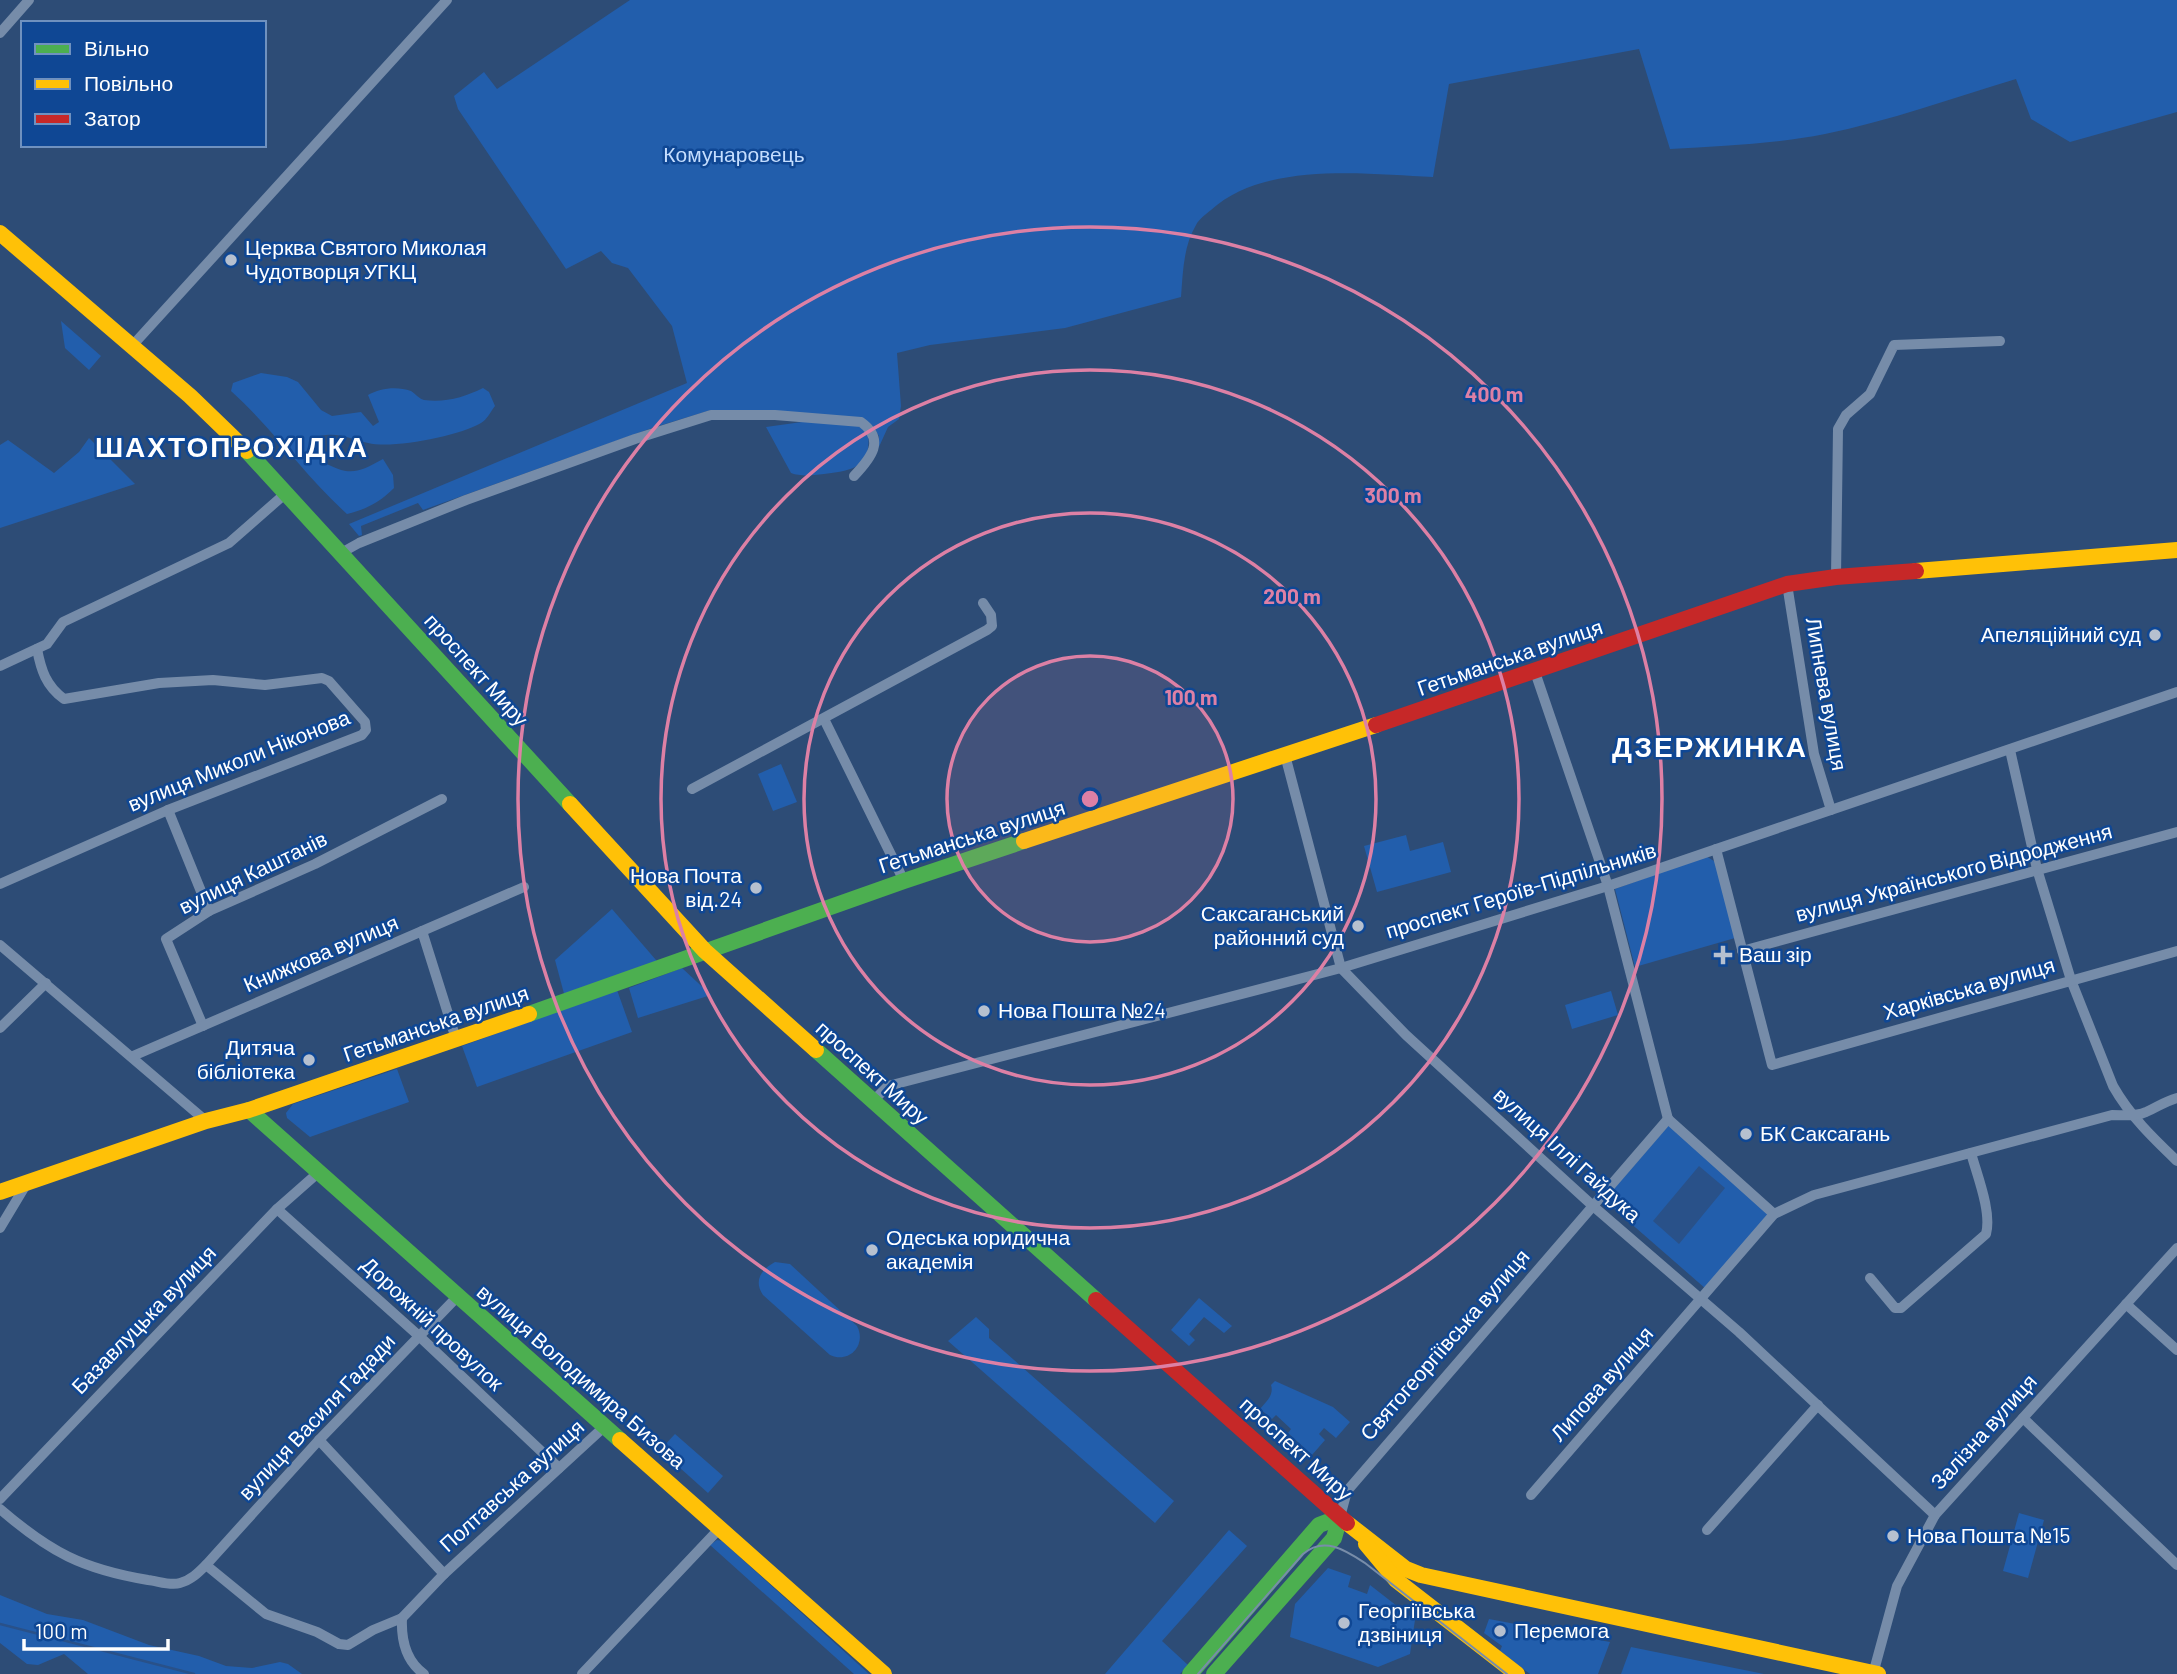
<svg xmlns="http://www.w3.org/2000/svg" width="2177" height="1674" font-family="Barlow,sans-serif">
<rect width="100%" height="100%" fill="#2d4c76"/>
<g fill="#225eac">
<path d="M630 0H2177V112L2070 142 2031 119 2016 79C1953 98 1889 121 1825 134 1774 144 1722 146 1670 149L1639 49 1449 84 1433 177C1367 174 1264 161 1211 210 1206 214 1199 219 1196 225 1183 247 1183 273 1181 297L1065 328 930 345 897 353 901 406 899 419 888 427 878 449 879 436 872 425 711 410 652 428 423 510 418 503 361 526 362 535 359 536 349 524 687 383 672 326 628 268 612 263 601 251 566 269 458 109 454 96 484 72 497 89Z"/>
<polygon points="61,321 101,356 89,370 65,348"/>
<path d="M261 373 287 377 298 382 321 410 332 416 361 412 373 426 379 422 368 395C380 388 397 386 411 391 416 394 418 398 424 400 445 403 465 397 483 388L489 392 495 406C491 411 487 420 481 423 459 436 393 449 368 443 350 439 339 432 320 436L321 461C349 476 356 474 383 459L393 475 394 488C380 502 367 509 347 514 305 476 273 429 231 391L233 383Z"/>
<path d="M809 421 854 424 868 431C872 467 855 470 824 474 812 475 802 477 791 473L766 427Z"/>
<polygon points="89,438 135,484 0,528 0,445 8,440 54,473 79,452"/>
<polygon points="781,764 797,802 773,811 758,774"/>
<polygon points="1406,835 1410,851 1443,842 1451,872 1377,892 1364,846"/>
<polygon points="1706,856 1717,863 1735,938 1635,967 1615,889"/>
<polygon points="612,909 662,967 566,1001 555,960"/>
<polygon points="682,968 711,995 638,1018 629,988"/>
<polygon points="617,990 632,1032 477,1087 462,1046"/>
<polygon points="1611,991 1618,1015 1572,1029 1565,1005"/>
<polygon points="397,1069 409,1102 310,1137 287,1118 286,1113 293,1104"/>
<polygon points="1669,1125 1771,1214 1706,1289 1604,1200"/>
<path d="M775 1262 790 1264 857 1326C867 1345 849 1364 830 1355L763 1295C753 1280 762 1269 775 1262Z"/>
<polygon points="1199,1298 1232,1326 1224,1333 1204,1317 1189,1334 1195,1340 1189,1346 1171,1330"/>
<polygon points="976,1317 989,1329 989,1338 1174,1501 1155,1523 948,1341"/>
<path d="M1275 1381 1333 1407 1350 1422 1336 1438 1324 1428 1319 1434 1325 1440 1312 1455 1288 1433 1291 1429 1276 1415 1272 1419 1260 1409C1267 1401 1274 1395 1271 1385Z"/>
<polygon points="675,1434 723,1476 708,1493 660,1450"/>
<polygon points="2019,1513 2044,1520 2028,1578 2003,1571"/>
<polygon points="1229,1530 1247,1546 1162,1641 1188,1665 1180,1674 1105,1674"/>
<polygon points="717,1540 722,1541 869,1674 854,1674 710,1545"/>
<polygon points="1328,1568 1351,1576 1348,1587 1367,1594 1370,1585 1415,1620 1410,1654 1378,1667 1290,1637 1295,1604"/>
<polygon points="0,1595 47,1614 83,1620 149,1645 199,1656 226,1666 252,1668 280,1662 288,1664 302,1674 88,1674 64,1654 38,1665 27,1664 0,1643"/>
<polygon points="1489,1619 1610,1642 1598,1674 1530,1674 1500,1651 1502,1646 1484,1633"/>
<polygon points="1631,1647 1764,1674 1621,1674"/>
</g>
<polygon fill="#295189" points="1699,1166 1725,1188 1679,1244 1653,1221"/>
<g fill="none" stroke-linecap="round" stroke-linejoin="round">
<polyline stroke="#295189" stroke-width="2.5" points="0,1624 194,1674"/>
<g stroke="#768ca9" stroke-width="10">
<polyline points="0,33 29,0"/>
<polyline points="132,346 447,0"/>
<path d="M341 553 359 543 466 500 635 439 711 415H775L861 422C886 440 871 458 854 476"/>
<polyline points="1836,577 1838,429 1846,415 1870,394 1894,345 2000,341"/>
<polyline points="1787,584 1814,754 1831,810"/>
<polyline points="0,666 47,644 63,622 229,543 286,493"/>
<polyline points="1535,672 1608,886 1668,1119"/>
<polyline points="824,719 904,881"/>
<path d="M2010 750 2037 869 2071 980 2113 1086C2130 1116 2153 1138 2177 1161"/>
<polyline points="1285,755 1341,968 1406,1035 1593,1206 1739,1332 1935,1515"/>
<polyline points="692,789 987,630 992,626 991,615 983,603"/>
<polyline points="168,810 209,911"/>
<polyline points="1716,849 1772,1065 2177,951"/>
<path d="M0 884 168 810 362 735 366 730 365 722 329 681 322 678 265 685 213 680 159 683 64 699C46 686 41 670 37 649"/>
<polyline points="422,931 456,1039"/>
<polyline points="0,945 206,1121"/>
<polyline points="1742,951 2177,832"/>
<polyline points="203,1026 166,939 209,911 315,864 442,799"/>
<polyline points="0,1028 46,983"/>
<polyline points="133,1056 524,887"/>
<polyline points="872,1102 888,1086 1341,968 1608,886 2177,692"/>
<polyline points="1668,1119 1774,1214"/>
<polyline points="277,1209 419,1336 559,1468"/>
<polyline points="0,1228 27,1183"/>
<path d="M1870 1278 1895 1308H1901L1986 1234C1992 1212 1977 1175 1971 1153"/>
<polyline points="2126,1304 2177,1350"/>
<polyline points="2023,1418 2177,1565"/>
<polyline points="319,1440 444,1574"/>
<path d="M1531 1495 1774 1214 1814 1195 2112 1115C2124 1115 2136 1117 2146 1112 2158 1107 2163 1102 2177 1098"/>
<polyline points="0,1499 277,1209 319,1172"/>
<path d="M0 1509C50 1552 82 1569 148 1580 158 1581 170 1586 180 1583 191 1580 198 1573 206 1565L266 1614 317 1632 339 1644 348 1645 373 1630 402 1618C401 1640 406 1661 424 1674"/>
<polyline points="1340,1517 1347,1491 1668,1119"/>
<polyline points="1707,1530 1818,1405"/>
<polyline points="206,1565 319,1440 458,1296"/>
<polyline points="402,1618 444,1574 605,1426"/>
<polyline points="582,1674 720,1528"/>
<polyline points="1873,1674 1897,1586 1935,1515 2177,1248"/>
</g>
<g stroke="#4caf50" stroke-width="16">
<polyline points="247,451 570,804"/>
<polyline points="529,1014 904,881 1024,841"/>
<polyline points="816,1050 1096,1300"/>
<polyline points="249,1110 620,1440"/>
<polyline points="1190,1674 1319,1525 1340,1517"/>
<polyline points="1214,1674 1334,1538 1340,1517"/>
</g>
<g stroke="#ffc107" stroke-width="16">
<polyline points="0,233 190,396 247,451"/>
<polyline points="1916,571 2177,550"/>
<polyline points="570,804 705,951 816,1050"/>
<polyline points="1024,841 1376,725"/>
<polyline points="0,1192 206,1121 249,1110 529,1014"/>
<polyline points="620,1440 884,1674"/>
<polyline points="1347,1523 1406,1569 1421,1575 1878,1674"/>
<polyline points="1366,1544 1396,1580 1517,1674"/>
</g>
<g stroke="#c62828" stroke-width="16">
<polyline points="1376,725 1787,584 1836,577 1916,571"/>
<polyline points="1096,1300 1347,1523"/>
</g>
<path stroke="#788da9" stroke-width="2" d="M1198 1674 1303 1554C1324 1536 1345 1550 1365 1563L1507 1674"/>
</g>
<circle cx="1090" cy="799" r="143" fill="#dd80a5" fill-opacity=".12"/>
<g fill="none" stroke="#dd80a5" stroke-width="3.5">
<circle cx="1090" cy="799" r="143"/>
<circle cx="1090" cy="799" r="286"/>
<circle cx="1090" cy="799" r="429"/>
<circle cx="1090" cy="799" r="572"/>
</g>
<g fill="#b6c0cf" stroke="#0f4794" stroke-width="2.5">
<circle cx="231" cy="260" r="7"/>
<circle cx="2155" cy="635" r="7"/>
<circle cx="756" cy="888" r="7"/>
<circle cx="1358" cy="926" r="7"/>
<path d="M1719.5 944.5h7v7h7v7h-7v7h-7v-7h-7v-7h7z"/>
<circle cx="984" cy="1011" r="7"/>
<circle cx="309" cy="1060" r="7"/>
<circle cx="1746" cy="1134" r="7"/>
<circle cx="872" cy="1250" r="7"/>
<circle cx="1893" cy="1536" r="7"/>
<circle cx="1344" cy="1623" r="7"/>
<circle cx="1500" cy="1631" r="7"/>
</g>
<g text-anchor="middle" stroke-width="5" stroke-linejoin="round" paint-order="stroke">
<g font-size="21" fill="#c4ddfe" stroke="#0f4794">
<text x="734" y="162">Комунаровець</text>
</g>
<g font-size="21" fill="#fff" stroke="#0f4794" text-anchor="start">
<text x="245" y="255">Церква Святого Миколая<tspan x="245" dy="24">Чудотворця УГКЦ</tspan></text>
<text x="2141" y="642" text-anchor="end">Апеляційний суд</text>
<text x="742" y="883" text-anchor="end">Нова Почта<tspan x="742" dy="24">від.24</tspan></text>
<text x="1344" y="921" text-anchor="end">Саксаганський<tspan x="1344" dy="24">районний суд</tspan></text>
<text x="1739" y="962">Ваш зір</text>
<text x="998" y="1018">Нова Пошта №24</text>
<text x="295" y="1055" text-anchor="end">Дитяча<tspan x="295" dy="24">бібліотека</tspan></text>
<text x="1760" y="1141">БК Саксагань</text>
<text x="886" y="1245">Одеська юридична<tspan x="886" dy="24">академія</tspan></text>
<text x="1907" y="1543">Нова Пошта №15</text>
<text x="1358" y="1618">Георгіївська<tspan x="1358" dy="24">дзвіниця</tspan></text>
<text x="1514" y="1638">Перемога</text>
</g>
<g font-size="21" fill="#fff" stroke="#0f4794">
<text transform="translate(1510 658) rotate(-19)" y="7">Гетьманська вулиця</text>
<text transform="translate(476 670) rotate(48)" y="7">проспект Миру</text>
<text transform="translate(1826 694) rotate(80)" y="7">Липнева вулиця</text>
<text transform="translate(239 761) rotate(-22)" y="7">вулиця Миколи Ніконова</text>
<text transform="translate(972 837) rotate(-18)" y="7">Гетьманська вулиця</text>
<text transform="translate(253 873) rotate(-26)" y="7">вулиця Каштанів</text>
<text transform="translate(1954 873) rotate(-15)" y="7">вулиця Українського Відродження</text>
<text transform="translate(1521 891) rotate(-17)" y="7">проспект Героїв-Підпільників</text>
<text transform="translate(321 954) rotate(-23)" y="7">Книжкова вулиця</text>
<text transform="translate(1969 989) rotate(-16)" y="7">Харківська вулиця</text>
<text transform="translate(436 1024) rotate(-19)" y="7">Гетьманська вулиця</text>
<text transform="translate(872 1073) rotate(42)" y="7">проспект Миру</text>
<text transform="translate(1567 1155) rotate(42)" y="7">вулиця Іллі Гайдука</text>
<text transform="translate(144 1320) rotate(-46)" y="7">Базавлуцька вулиця</text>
<text transform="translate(432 1324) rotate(43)" y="7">Дорожній провулок</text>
<text transform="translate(1445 1345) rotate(-49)" y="7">Святогеоргіївська вулиця</text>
<text transform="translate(581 1377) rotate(41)" y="7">вулиця Володимира Бизова</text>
<text transform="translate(1602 1384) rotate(-49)" y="7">Липова вулиця</text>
<text transform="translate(317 1417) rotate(-47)" y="7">вулиця Василя Гадади</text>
<text transform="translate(1984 1432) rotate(-48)" y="7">Залізна вулиця</text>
<text transform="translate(1296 1449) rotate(42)" y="7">проспект Миру</text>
<text transform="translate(512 1486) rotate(-42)" y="7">Полтавська вулиця</text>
</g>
<g font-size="28" font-weight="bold" letter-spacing="2" fill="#fff" stroke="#0f4794">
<text x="232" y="457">ШАХТОПРОХІДКА</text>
<text x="1710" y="757">ДЗЕРЖИНКА</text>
</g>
</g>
<circle cx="1090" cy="799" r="10" fill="#dd80a5" stroke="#0f4794" stroke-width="3.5"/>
<g font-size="21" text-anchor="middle" font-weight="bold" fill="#dd80a5" stroke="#0f4794" stroke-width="5" stroke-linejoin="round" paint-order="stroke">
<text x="1494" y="402">400 m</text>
<text x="1393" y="503">300 m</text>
<text x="1292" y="604">200 m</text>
<text x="1191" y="705">100 m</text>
</g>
<rect x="21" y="21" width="245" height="126" fill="#0f4794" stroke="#6f91bf" stroke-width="2"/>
<rect x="35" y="44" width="35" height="10" fill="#4caf50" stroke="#6f91bf" stroke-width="2"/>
<text x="84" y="56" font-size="21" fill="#ffffff">Вільно</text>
<rect x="35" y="79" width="35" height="10" fill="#ffc107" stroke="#6f91bf" stroke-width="2"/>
<text x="84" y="91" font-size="21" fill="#ffffff">Повільно</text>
<rect x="35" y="114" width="35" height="10" fill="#c62828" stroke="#6f91bf" stroke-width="2"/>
<text x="84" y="126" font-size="21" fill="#ffffff">Затор</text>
<path d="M24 1639v10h144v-10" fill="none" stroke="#ffffff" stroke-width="3.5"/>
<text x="35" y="1639" font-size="21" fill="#ffffff" stroke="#0f4794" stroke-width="5" paint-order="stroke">100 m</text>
</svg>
